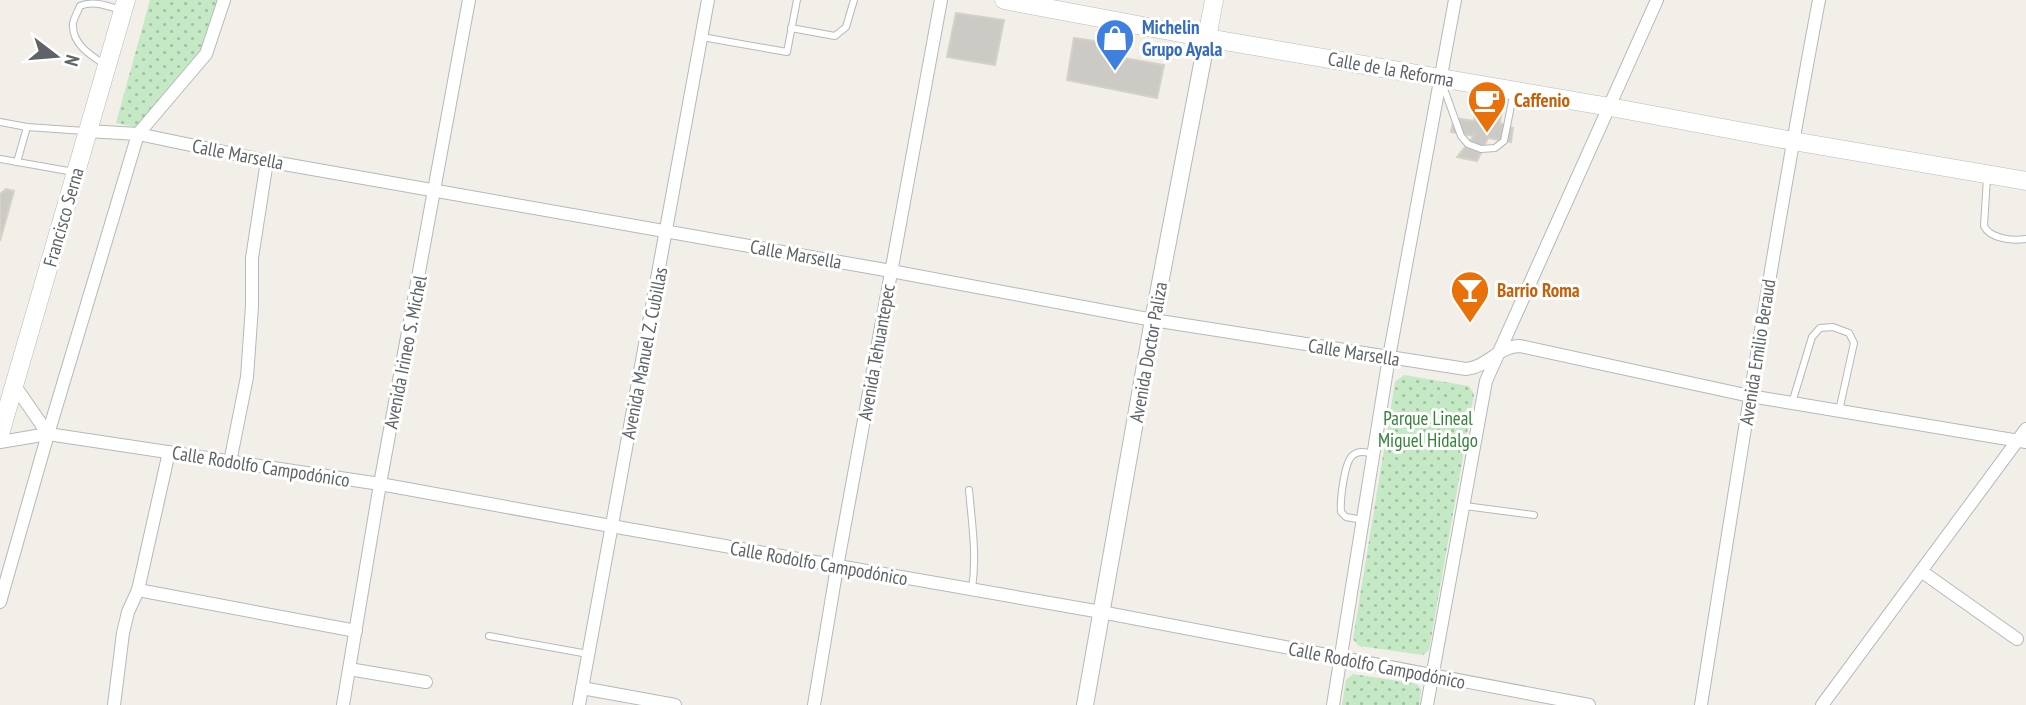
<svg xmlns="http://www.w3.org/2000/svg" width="2026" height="705" font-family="'PT Sans Narrow',sans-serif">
<defs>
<pattern id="grass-dots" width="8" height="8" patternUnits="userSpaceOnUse" patternTransform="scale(1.75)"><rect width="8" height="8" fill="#c5e8c5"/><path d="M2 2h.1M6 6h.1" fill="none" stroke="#a3c0a4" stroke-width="1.8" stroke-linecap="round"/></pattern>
</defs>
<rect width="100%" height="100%" fill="#f1efe8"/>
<g fill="url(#grass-dots)">
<polygon points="150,0 222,0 203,55 136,127 116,123"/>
<polygon points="1404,375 1469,386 1474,394 1429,650 1423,655 1359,646 1353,639 1395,382"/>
<polygon points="1353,674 1417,684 1421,690 1419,705 1342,705 1346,680"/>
</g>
<g fill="#cccac5" stroke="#d6d1c6" stroke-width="2">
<polygon points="956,13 1004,20 995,65 947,57"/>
<polygon points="1074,38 1102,42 1101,54 1164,65 1157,98 1067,80"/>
<polygon points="1477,106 1502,110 1500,123 1513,128 1511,142 1488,138 1477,161 1457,157 1474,136 1451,132 1454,118 1474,121"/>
<polygon points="6,189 14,191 0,241 0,194"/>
</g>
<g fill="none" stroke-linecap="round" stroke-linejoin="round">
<g stroke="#b5b8bc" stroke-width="8">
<g id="service">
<polyline points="791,28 835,36 846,27 854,0"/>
<polyline points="702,37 787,52 797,0"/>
<path d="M104 64C90 55 71 43 73 23 74 18 78 11 80 6 93 0 107 6 121 10"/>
<polyline points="1442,83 1461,136 1468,144 1481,149 1495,148 1504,141 1514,91"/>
<polyline points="0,122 27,127 85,131"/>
<polyline points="0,159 74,172"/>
<polyline points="17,162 27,127"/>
<path d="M1987 177 1984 226C1990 239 2013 241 2026 239"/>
<polyline points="1792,403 1812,337 1820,328 1833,327 1849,333 1854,343 1839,411"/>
<path d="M969 490C972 524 977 555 972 589"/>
<polyline points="1465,506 1534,515"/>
<path d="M1363 520 1346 517 1341 512C1340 501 1344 464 1352 456 1358 450 1366 452 1374 454"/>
<polyline points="489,636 588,654"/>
</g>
</g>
<g stroke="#b5b8bc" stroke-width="14">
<g id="minor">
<path d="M87 131 138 134 267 161 891 271 1153 320 1466 369C1488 367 1498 346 1520 346L1750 396 2026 442"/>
<polyline points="15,386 48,434"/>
<polyline points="0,442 48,434 380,484 611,526 1101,612 1589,705"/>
<polyline points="230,462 247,377 252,306 252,258 267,161"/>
<polyline points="1921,571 2017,639"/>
<polyline points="138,590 356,631"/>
<polyline points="0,602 48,434 138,134 206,54 224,0"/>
<polyline points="349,669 426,682"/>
<polyline points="582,688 675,705"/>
<polyline points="114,705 123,633 128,612 138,590 169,452"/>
<polyline points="343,705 380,484 469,0"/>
<polyline points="579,705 708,0"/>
<polyline points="814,705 837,567 941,0"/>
<polyline points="1333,705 1389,357 1455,0"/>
<polyline points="1427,705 1486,381 1657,0"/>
<path d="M1701 705C1738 470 1775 234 1819 0"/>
<polyline points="1822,705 2026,429"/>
</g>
</g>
<g stroke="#b5b8bc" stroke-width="18">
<polyline id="tertiary" points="1085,705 1153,320 1207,38"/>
</g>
<g stroke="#b6babf" stroke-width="19">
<g id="secondary">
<polyline points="1004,0 1207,38 1610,107 1793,141 2026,181"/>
<polyline points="1207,38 1214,0"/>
<polyline points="0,434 126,0"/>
</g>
</g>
<use href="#service" stroke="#fff" stroke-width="6"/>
<use href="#minor" stroke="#fff" stroke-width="12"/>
<use href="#tertiary" stroke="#fff" stroke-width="16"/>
<use href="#secondary" stroke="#fff" stroke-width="18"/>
</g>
<defs>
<g id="shop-pin" transform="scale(2.0125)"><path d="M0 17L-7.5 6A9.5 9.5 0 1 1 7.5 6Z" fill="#3f7fe0" stroke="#fff"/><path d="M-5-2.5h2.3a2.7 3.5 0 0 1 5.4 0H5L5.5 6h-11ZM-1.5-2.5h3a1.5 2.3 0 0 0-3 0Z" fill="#fff"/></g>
<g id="cafe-pin" transform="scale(2.0125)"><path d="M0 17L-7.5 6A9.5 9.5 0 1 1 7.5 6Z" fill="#e8710a" stroke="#fff"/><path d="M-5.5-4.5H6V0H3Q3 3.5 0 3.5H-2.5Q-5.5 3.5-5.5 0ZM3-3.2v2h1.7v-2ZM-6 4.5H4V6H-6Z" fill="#fff"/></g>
<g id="bar-pin" transform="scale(2.0125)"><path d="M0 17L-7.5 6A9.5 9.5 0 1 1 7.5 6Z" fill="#e8710a" stroke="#fff"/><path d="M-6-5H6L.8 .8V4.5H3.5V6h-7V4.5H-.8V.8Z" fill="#fff"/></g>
</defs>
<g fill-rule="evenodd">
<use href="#shop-pin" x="1115" y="38"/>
<use href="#cafe-pin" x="1487" y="100"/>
<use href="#bar-pin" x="1470" y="290"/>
</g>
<g text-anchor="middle" stroke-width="6" stroke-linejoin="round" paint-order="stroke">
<g font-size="19" font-weight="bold" fill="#366cbe" stroke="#fff" text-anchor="start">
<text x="1142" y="34">Michelin<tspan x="1142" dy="22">Grupo Ayala</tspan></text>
</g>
<g font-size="19" fill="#5f6368" stroke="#fff">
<text transform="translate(1391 69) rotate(10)" y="7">Calle de la Reforma</text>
<text transform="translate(238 154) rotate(11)" y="7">Calle Marsella</text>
<text transform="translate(63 217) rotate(-74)" y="7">Francisco Serna</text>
<text transform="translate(796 254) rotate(10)" y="7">Calle Marsella</text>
<text transform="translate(405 352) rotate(-79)" y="7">Avenida Irineo S. Michel</text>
<text transform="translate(876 352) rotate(-80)" y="7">Avenida Tehuantepec</text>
<text transform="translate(1148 352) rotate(-80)" y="7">Avenida Doctor Paliza</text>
<text transform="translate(1354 352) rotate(9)" y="7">Calle Marsella</text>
<text transform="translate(1757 352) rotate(-81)" y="7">Avenida Emilio Beraud</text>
<text transform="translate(644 353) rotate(-79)" y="7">Avenida Manuel Z. Cubillas</text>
<text transform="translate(261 466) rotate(9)" y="7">Calle Rodolfo Campodónico</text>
<text transform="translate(819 563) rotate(10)" y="7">Calle Rodolfo Campodónico</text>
<text transform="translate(1377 665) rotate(11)" y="7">Calle Rodolfo Campodónico</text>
</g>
<g font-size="19" font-weight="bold" fill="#c56008" stroke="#fff" text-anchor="start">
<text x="1514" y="107">Caffenio</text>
<text x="1497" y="297">Barrio Roma</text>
</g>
<g font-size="19" fill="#348238" stroke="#fff">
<text x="1428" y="425">Parque Lineal<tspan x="1428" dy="22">Miguel Hidalgo</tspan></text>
</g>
</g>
<g transform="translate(56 56) rotate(106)" stroke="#ffffff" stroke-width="5" paint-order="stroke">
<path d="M0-5L12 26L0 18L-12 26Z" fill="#5f6368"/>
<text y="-10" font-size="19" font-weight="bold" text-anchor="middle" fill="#5f6368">N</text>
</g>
</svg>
